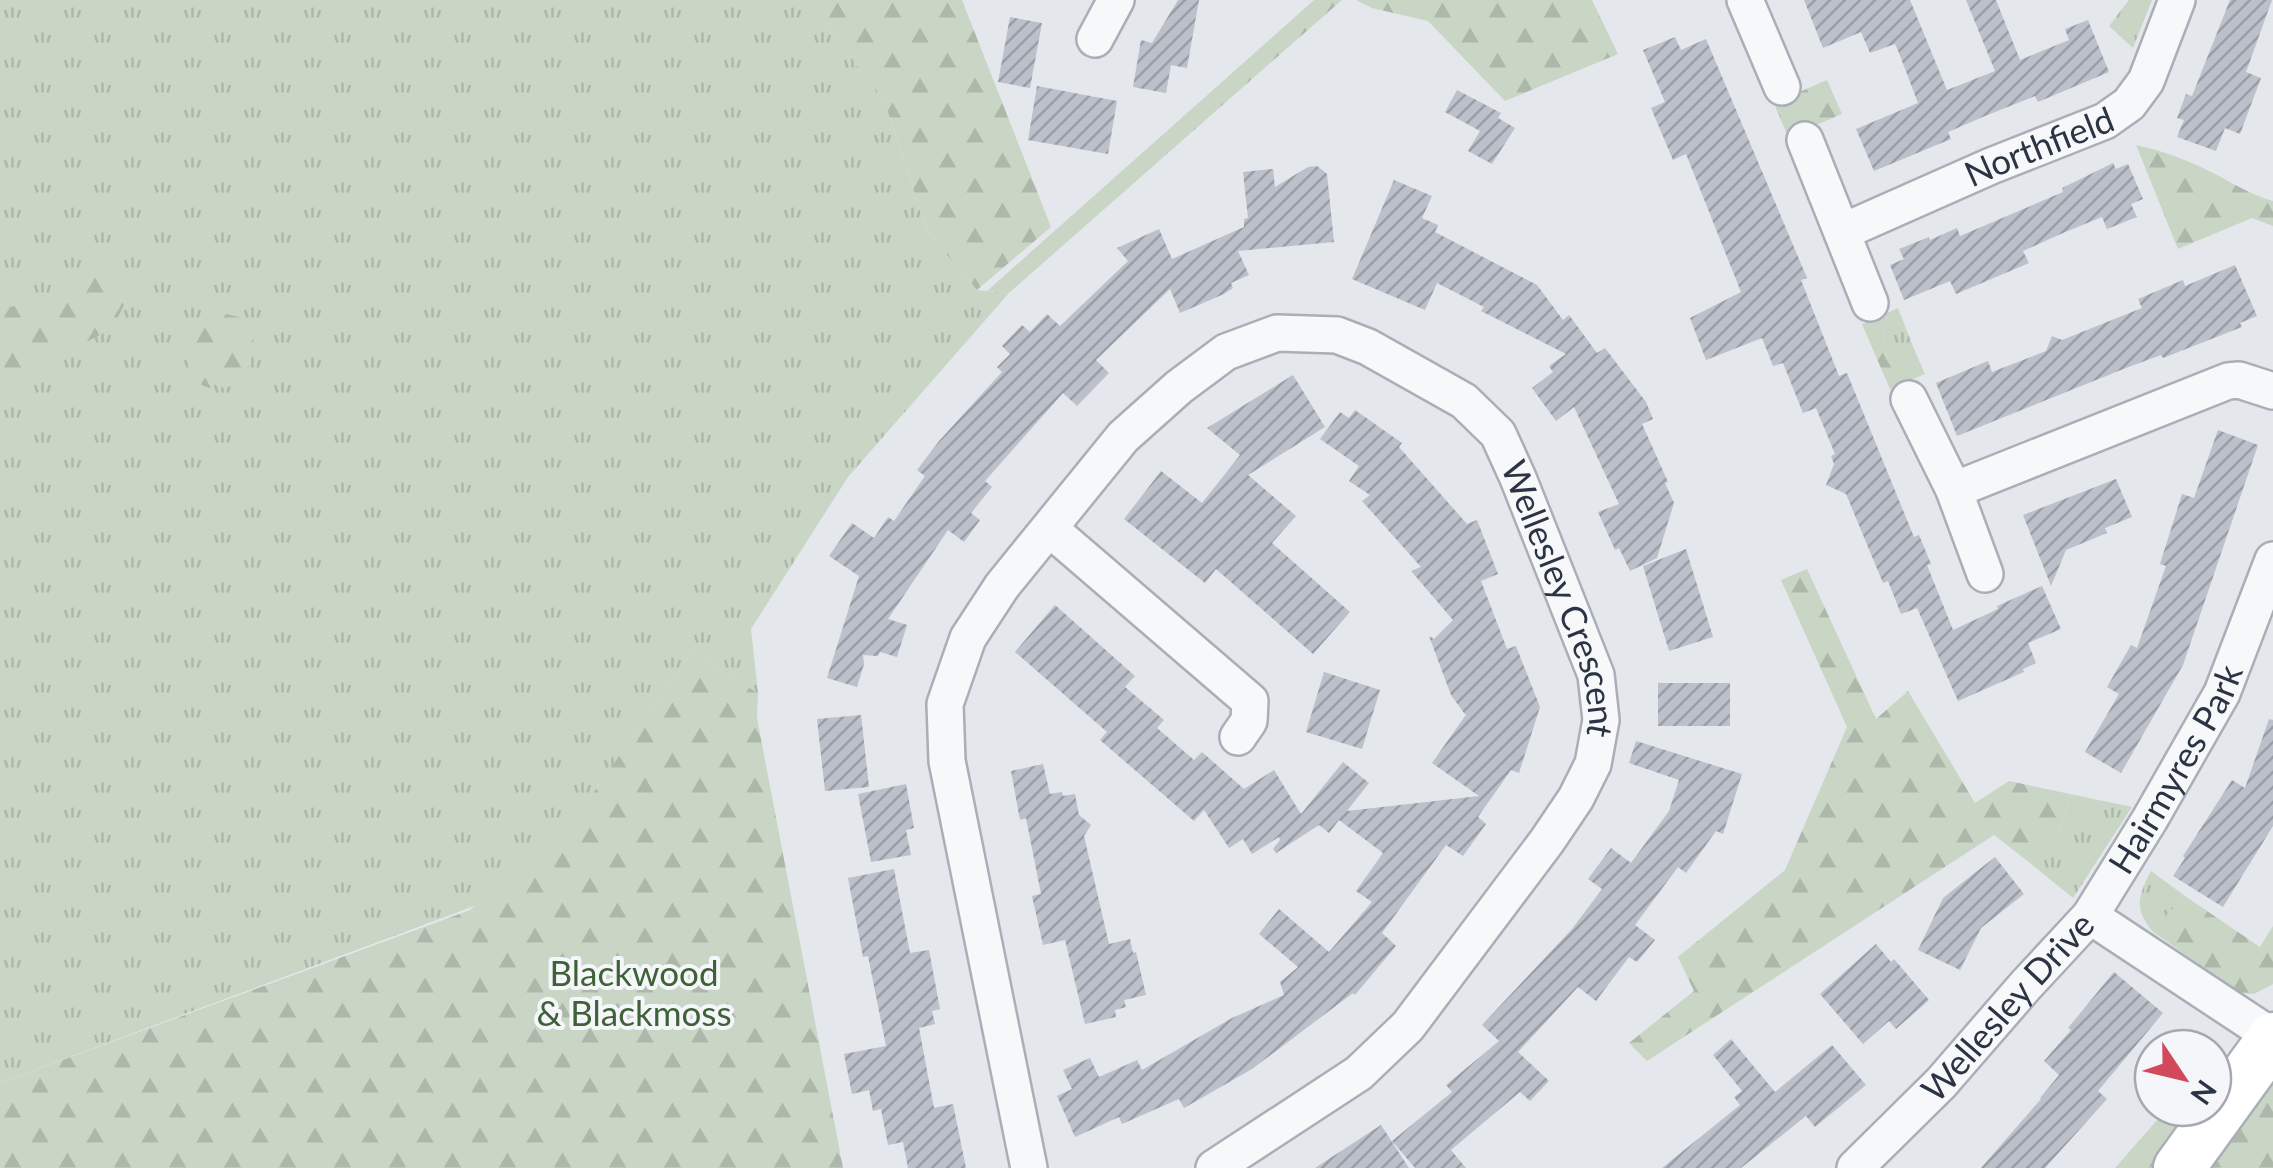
<svg xmlns="http://www.w3.org/2000/svg" width="2273" height="1168" font-family="Lato,sans-serif">
<defs>
<pattern id="grass-tufts" width="24" height="20" patternUnits="userSpaceOnUse" patternTransform="scale(2.5)"><rect width="24" height="20" fill="#c9d6c5"/><path d="M3 7l-1-3M5 7V3M7 7l1-3M15 17l-1-3M17 17v-4M19 17l1-3" fill="none" stroke="#adb8ab"/></pattern>
<pattern id="forest-firs" width="22" height="20" patternUnits="userSpaceOnUse" patternTransform="scale(2.5)"><rect width="22" height="20" fill="#c9d6c5"/><path d="M5 1l3.5 6h-7zM16 11l3.5 6h-7z" fill="#adb8ab"/></pattern>
<pattern id="building-hatch" width="6" height="6" patternUnits="userSpaceOnUse" patternTransform="scale(2.5)"><rect width="6" height="6" fill="#bbc0ca"/><path d="M-1 1l2-2M0 6l6-6M5 7l2-2" fill="none" stroke="#989da6"/></pattern>
</defs>
<rect width="100%" height="100%" fill="#e4e7ec"/>
<g fill="url(#grass-tufts)">
<polygon points="0,0 807,0 884,100 927,231 977,290 1009,293 848,477 751,629 758,693 692,652 586,803 477,905 0,1083"/>
<polygon points="2129,0 2152,0 2133,48 2109,26"/>
<polygon points="1898,308 1914,349 1887,361 1881,316"/>
<polygon points="2070,794 2132,807 2073,898 2030,863 2060,829"/>
<path d="M2151 871 2185 896 2152 931C2134 908 2138 896 2151 871Z"/>
</g>
<g fill="url(#forest-firs)">
<polygon points="807,0 962,0 1051,227 977,290 927,231 884,100"/>
<polygon points="1314,0 1342,0 1009,293 987,291"/>
<polygon points="1356,0 1592,0 1618,54 1505,101 1428,21 1372,8"/>
<polygon points="1827,80 1842,114 1788,137 1774,103"/>
<path d="M2136 145C2163 151 2188 160 2213 173 2233 183 2251 195 2273 201V226L2252 218 2178 249Z"/>
<path d="M119 274 138 277 112 329 70 350 43 369 6 381 0 376V309L29 303 40 313C63 272 80 282 119 274Z"/>
<path d="M226 314 239 317 255 334 252 345 248 350 250 362 242 379 235 377 232 386 223 388 215 380 210 388C190 384 188 366 185 348L193 335Z"/>
<polygon points="1881,316 1887,360 1914,349 1925,374 1890,389 1862,324"/>
<polygon points="1807,569 1876,719 1908,691 1975,803 2009,781 2070,794 2060,829 2030,863 1994,835 1647,1061 1629,1043 1694,991 1678,957 1785,870 1847,727 1781,580"/>
<polygon points="692,652 758,693 757,718 843,1168 0,1168 0,1083 470,910 586,803"/>
<polygon points="2185,896 2260,947 2273,926 2273,984 2254,994 2239,993 2152,931"/>
<polygon points="2273,1073 2273,1168 2201,1168"/>
<polygon points="2164,1108 2188,1108 2151,1168 2115,1168 2158,1119"/>
</g>
<g fill="url(#building-hatch)">
<polygon points="1178,0 1199,0 1187,68 1171,65 1166,93 1133,87 1141,40 1152,43"/>
<polygon points="1804,0 1910,0 1947,90 1995,71 1966,0 1996,0 2020,60 2069,40 2065,29 2088,20 2109,72 2038,102 2035,96 1985,116 1948,132 1951,139 1874,171 1856,129 1918,103 1899,53 1895,44 1870,53 1861,32 1823,48"/>
<polygon points="2230,0 2272,0 2246,72 2261,78 2240,134 2225,128 2216,151 2177,137 2184,120 2177,118 2186,94 2192,96"/>
<polygon points="1010,17 1042,23 1030,88 998,82"/>
<polygon points="1675,37 1681,50 1706,39 1807,278 1801,280 1839,376 1847,373 1914,537 1919,535 1931,564 1927,565 1953,630 1998,609 1997,606 2042,586 2061,629 2028,643 2036,663 2023,669 2024,672 1958,701 1917,608 1901,614 1888,581 1883,583 1846,494 1826,485 1834,464 1831,456 1835,454 1816,408 1803,413 1783,363 1773,366 1762,338 1706,360 1690,318 1741,292 1686,154 1673,160 1651,108 1665,102 1643,50"/>
<polygon points="1037,86 1117,101 1108,154 1028,140"/>
<polygon points="1457,90 1501,113 1498,118 1515,128 1492,164 1468,151 1480,131 1445,112"/>
<polygon points="2113,163 2116,169 2128,164 2143,199 2131,204 2137,217 2107,229 2102,217 2063,233 2023,251 2029,263 1956,294 1950,281 1904,300 1890,265 1904,259 1899,249 1929,237 1930,240 1957,228 1960,236 2063,192 2062,188"/>
<polygon points="1317,166 1327,174 1334,242 1238,251 1249,275 1231,283 1233,288 1224,294 1180,313 1170,289 1096,360 1109,373 1077,406 1063,393 985,481 992,487 971,513 980,520 964,542 948,530 888,619 907,625 897,657 880,652 878,656 863,655 864,664 857,687 827,678 859,576 829,556 852,523 874,538 888,517 894,521 925,476 917,470 939,441 1002,372 997,367 1010,354 1002,346 1022,325 1030,332 1047,314 1060,326 1128,261 1117,248 1159,229 1172,259 1244,227 1244,219 1248,218 1243,172 1273,169 1275,187 1308,167"/>
<polygon points="1394,180 1432,196 1422,218 1438,225 1435,232 1537,285 1563,320 1569,315 1597,353 1605,348 1646,402 1653,419 1642,424 1668,482 1665,483 1674,503 1657,558 1630,571 1619,548 1615,550 1598,512 1619,504 1574,407 1556,421 1532,388 1553,372 1549,366 1566,354 1481,311 1484,307 1437,283 1425,310 1352,279"/>
<polygon points="2235,265 2257,316 2240,323 2242,327 2163,358 2161,355 2126,368 1957,436 1936,383 1988,361 1992,372 2046,351 2052,336 2062,340 2142,308 2138,299 2183,280 2185,286"/>
<polygon points="1293,375 1325,427 1248,475 1296,516 1272,543 1350,612 1313,654 1216,569 1205,583 1124,519 1161,471 1202,503 1240,455 1207,428"/>
<polygon points="1355,410 1402,443 1399,447 1467,524 1477,520 1498,574 1481,581 1507,649 1516,646 1540,707 1519,773 1511,770 1478,817 1486,824 1463,856 1446,845 1382,933 1396,946 1355,995 1353,993 1252,1069 1184,1108 1179,1099 1122,1124 1119,1117 1075,1137 1057,1096 1072,1089 1063,1070 1090,1058 1099,1077 1137,1060 1142,1070 1232,1018 1284,995 1280,982 1298,967 1259,934 1279,909 1329,952 1372,902 1356,891 1383,853 1339,820 1329,833 1319,825 1276,853 1273,849 1280,840 1279,837 1252,854 1243,839 1229,848 1204,810 1194,821 1100,740 1107,732 1015,652 1055,605 1135,676 1125,687 1164,720 1157,728 1194,760 1202,752 1244,789 1274,770 1301,814 1343,762 1369,783 1347,811 1479,796 1432,763 1465,716 1467,717 1451,695 1429,636 1434,639 1453,620 1411,571 1421,567 1362,501 1370,495 1349,481 1359,466 1320,439 1340,412 1349,418"/>
<polygon points="2218,430 2258,445 2183,665 2121,773 2085,752 2119,694 2107,687 2131,645 2137,648 2166,566 2160,564 2182,494 2194,498"/>
<polygon points="2116,479 2132,517 2105,528 2107,533 2066,550 2051,586 2023,515"/>
<polygon points="1686,549 1713,637 1669,651 1643,566"/>
<polygon points="1324,672 1380,690 1362,749 1306,732"/>
<rect x="1658" y="683" width="72" height="43"/>
<polygon points="861,715 869,787 825,791 817,719"/>
<polygon points="2269,719 2273,720 2273,826 2223,907 2173,876 2185,858 2183,856 2232,780 2245,788"/>
<polygon points="1636,741 1742,774 1723,834 1716,831 1686,873 1678,867 1635,925 1655,940 1637,962 1629,957 1596,1001 1578,987 1518,1052 1549,1081 1530,1101 1520,1092 1451,1150 1466,1168 1415,1168 1392,1141 1452,1092 1446,1085 1499,1041 1482,1025 1572,929 1602,889 1588,879 1611,848 1631,863 1669,811 1679,780 1629,763"/>
<polygon points="1043,764 1050,794 1062,792 1063,796 1075,794 1079,815 1091,825 1084,836 1109,944 1130,939 1133,953 1136,952 1146,995 1124,1000 1126,1007 1115,1010 1116,1017 1085,1024 1065,940 1043,945 1032,896 1041,894 1026,818 1020,820 1011,771"/>
<polygon points="906,784 914,828 906,830 911,855 871,862 858,794"/>
<polygon points="1995,857 2024,894 1981,928 1960,970 1918,950 1943,898"/>
<polygon points="894,869 910,953 929,950 940,1009 932,1011 935,1024 919,1028 934,1108 953,1104 966,1168 908,1168 903,1142 888,1145 881,1109 873,1111 869,1090 852,1094 844,1054 886,1046 868,956 863,957 848,878"/>
<polygon points="1876,944 1891,962 1894,959 1929,1000 1896,1029 1889,1021 1863,1044 1820,994"/>
<polygon points="2114,972 2163,1013 2098,1091 2107,1099 2045,1168 1981,1168 2041,1099 2040,1098 2059,1075 2044,1061 2071,1030 2068,1028"/>
<polygon points="1731,1039 1775,1092 1832,1045 1866,1085 1815,1127 1806,1116 1741,1168 1662,1168 1740,1105 1734,1097 1742,1091 1713,1055"/>
<polygon points="1381,1125 1409,1168 1315,1168 1364,1136"/>
</g>
<g fill="none" stroke-linecap="round" stroke-linejoin="round">
<g stroke="#a9aeb7" stroke-width="40">
<g id="street">
<polyline points="1745,0 1782,87"/>
<polyline points="1095,39 1116,0"/>
<polyline points="1805,140 1870,303"/>
<path id="s1" d="M1842 232 1991 166 2105 121 2129 104 2146 81 2177 0"/>
<polyline points="1909,399 1954,490 1985,574"/>
<polyline points="1954,490 2228,381 2239,380 2273,391"/>
<polyline points="1050,529 1250,701 1249,721 1238,737"/>
<polyline points="2090,916 2273,1037"/>
<path id="s2" d="M1029 1168 947 761 945 704 968 638 1002 586 1123 437 1179 387 1226 352 1277 333 1337 335 1368 347 1464 401 1498 434 1518 478 1596 675 1601 720 1593 764 1576 798 1547 841 1408 1026 1359 1073 1214 1168"/>
<path id="s3" d="M1855 1168 1941 1083 2026 985 2090 916 2150 819 2222 693 2273 560"/>
</g>
</g>
<g stroke="#a9aeb7" stroke-width="55">
<polyline id="secondary" points="2179,1168 2273,1038"/>
</g>
<use href="#street" stroke="#f7f8fa" stroke-width="35"/>
<use href="#secondary" stroke="#fff" stroke-width="50"/>
</g>
<g text-anchor="middle" stroke-width="8" stroke-linejoin="round" paint-order="stroke">
<g font-size="35" fill="#2b3445" stroke="#f4f6f9">
<text dy="12" stroke="none"><textPath href="#s1" startOffset="215">Northfield</textPath></text>
<text dy="12" stroke="none"><textPath href="#s2" startOffset="1412">Wellesley Crescent</textPath></text>
<text dy="12" stroke="none"><textPath href="#s3" startOffset="515">Hairmyres Park</textPath></text>
<text dy="12" stroke="none"><textPath href="#s3" startOffset="222">Wellesley Drive</textPath></text>
</g>
<g font-size="35" fill="#3f6138" stroke="#f4f6f9">
<text x="634" y="986">Blackwood<tspan x="634" dy="40">&amp; Blackmoss</tspan></text>
</g>
</g>
<g transform="translate(2183 1078) rotate(125)"><circle r="48" fill="#f4f6f9" stroke="#a4a8b1" stroke-width="2.5"/>
<path d="M0-8L18 38L0 25L-18 38Z" fill="#d1495b"/>
<text y="-15" font-size="28" font-weight="bold" text-anchor="middle" fill="#2b3445">N</text>
</g>
</svg>
